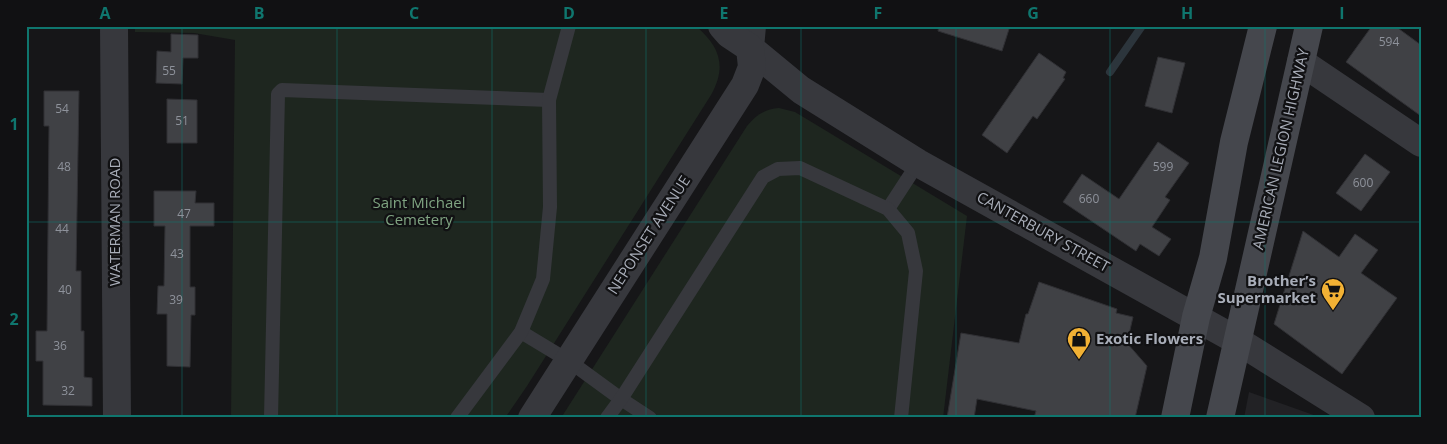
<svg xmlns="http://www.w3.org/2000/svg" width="1447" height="444" font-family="'Open Sans',sans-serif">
<rect width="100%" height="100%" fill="#161618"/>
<polygon fill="#222225" points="1249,392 1322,418 1244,418"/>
<g fill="#1e261f">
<path d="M135 26H696C720 47 727 66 711 95L527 386 505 418H231L235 40 194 33 135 32Z"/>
<path d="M779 108 795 112 967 216 943 418H561L747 126C756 115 765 109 779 108Z"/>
</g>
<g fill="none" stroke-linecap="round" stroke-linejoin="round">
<polyline stroke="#2c353c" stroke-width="8" points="1110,72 1142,26"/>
</g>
<g fill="#404145" stroke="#303034">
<polygon points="939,26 1010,26 1002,51 938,31"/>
<polygon points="1372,26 1395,26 1421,45 1421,116 1346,62"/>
<polygon points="171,34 198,35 198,58 183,58 182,84 156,83 157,51 171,52"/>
<polygon points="1039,53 1066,72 1063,78 1065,79 1037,119 1033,116 1007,153 982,135"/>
<polygon points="1158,57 1185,63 1172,113 1145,106"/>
<polygon points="44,91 79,91 76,271 81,271 81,331 84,331 84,377 92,378 92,406 43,405 43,361 36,361 36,331 47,331 49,126 44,126"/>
<polygon points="167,99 197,100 197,143 167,143"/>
<polygon points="1158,142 1189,163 1165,197 1170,200 1152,227 1171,239 1159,256 1140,244 1136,251 1063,202 1082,174 1119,199"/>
<polygon points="1365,154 1390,172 1361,211 1336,193"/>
<polygon points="154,191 196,191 195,203 214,203 214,226 190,226 190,287 195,287 195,315 191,315 190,367 167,366 167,314 157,314 158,286 164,286 165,226 154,226"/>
<polygon points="1303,231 1339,257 1355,234 1378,250 1361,273 1397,298 1342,374 1274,324"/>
<polygon points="1039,282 1117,309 1116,313 1133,317 1127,343 1147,366 1135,418 1034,418 1036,411 977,399 974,418 947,418 961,333 1019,343 1026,314 1028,314"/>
</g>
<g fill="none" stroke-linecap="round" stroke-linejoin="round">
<g stroke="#37383d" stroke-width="14">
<polyline points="888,209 918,163"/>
<polyline points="521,332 569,361 621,399 650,418"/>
<polyline points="271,418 278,94 282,90 549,100"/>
<polyline points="457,418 521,332 543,279 550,207 549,100 569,26"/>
<polyline points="607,418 621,399 763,177 778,169 800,168 888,209 908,233 916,271 901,418"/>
</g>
<g stroke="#37383d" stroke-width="28">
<polyline points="114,26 117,418"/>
<polyline points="752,26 750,48 801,90 918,163 1238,341 1361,418"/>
<polyline points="1301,62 1421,143"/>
<polyline points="532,418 745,85 752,67 750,48 729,34 722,26"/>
</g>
<g stroke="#45474d" stroke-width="28">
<polyline points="1175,418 1196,317 1213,258 1234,142 1263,26"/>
<polyline points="1220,418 1309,26"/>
</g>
</g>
<path fill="none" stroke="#0f766e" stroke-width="1" stroke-opacity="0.55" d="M182 26V418M337 26V418M492 26V418M646 26V418M801 26V418M956 26V418M1110 26V418M1265 26V418M26 222H1421"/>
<defs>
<g id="supermarket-pin" transform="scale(1.25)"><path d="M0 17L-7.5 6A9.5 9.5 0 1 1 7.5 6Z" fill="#f2b134" stroke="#111113"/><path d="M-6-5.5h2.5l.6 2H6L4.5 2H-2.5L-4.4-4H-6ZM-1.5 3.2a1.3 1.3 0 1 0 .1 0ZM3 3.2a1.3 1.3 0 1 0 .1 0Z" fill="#111"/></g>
<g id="shop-pin" transform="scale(1.25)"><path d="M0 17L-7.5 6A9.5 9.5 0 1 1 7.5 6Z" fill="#f2b134" stroke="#111113"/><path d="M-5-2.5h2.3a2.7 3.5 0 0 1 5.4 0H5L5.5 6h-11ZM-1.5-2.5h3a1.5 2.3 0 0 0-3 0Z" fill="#111"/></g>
</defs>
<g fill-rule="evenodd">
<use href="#supermarket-pin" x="1333" y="290"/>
<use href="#shop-pin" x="1079" y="339"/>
</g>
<g text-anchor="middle" stroke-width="4.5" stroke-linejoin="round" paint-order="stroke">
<g font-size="12" fill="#8e929b">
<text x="1389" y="46">594</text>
<text x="169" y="75">55</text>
<text x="62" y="113">54</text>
<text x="182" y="125">51</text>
<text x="64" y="171">48</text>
<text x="1163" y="171">599</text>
<text x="1363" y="187">600</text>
<text x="1089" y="203">660</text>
<text x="184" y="218">47</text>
<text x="62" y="233">44</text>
<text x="177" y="258">43</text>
<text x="65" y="294">40</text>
<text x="176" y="304">39</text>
<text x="60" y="350">36</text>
<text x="68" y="395">32</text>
</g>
<g font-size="15" fill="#a8adb8" stroke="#111113">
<text transform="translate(1281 149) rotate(-77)" y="5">AMERICAN LEGION HIGHWAY</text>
<text transform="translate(115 222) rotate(-90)" y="5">WATERMAN ROAD</text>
<text transform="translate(1043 232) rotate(29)" y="5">CANTERBURY STREET</text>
<text transform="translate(649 235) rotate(-57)" y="5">NEPONSET AVENUE</text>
</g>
<g font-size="15" fill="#7fa381" stroke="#111113">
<text x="419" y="208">Saint Michael<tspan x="419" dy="17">Cemetery</tspan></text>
</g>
<g font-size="15" font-weight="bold" fill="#a8adb8" stroke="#111113" text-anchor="end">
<text x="1316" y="286">Brother’s<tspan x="1316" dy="17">Supermarket</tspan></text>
<text x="1096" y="344" text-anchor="start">Exotic Flowers</text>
</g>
</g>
<rect width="1447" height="444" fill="none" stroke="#111113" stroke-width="55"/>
<rect x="28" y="28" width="1392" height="388" fill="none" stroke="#0f766e" stroke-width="2"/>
<g font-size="16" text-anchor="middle" font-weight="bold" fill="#0f766e">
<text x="105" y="19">A</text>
<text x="259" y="19">B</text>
<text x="414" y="19">C</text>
<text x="569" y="19">D</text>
<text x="724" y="19">E</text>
<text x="878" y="19">F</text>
<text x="1033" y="19">G</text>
<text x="1187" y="19">H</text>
<text x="1342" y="19">I</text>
<text x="14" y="130">1</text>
<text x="14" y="325">2</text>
</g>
</svg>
